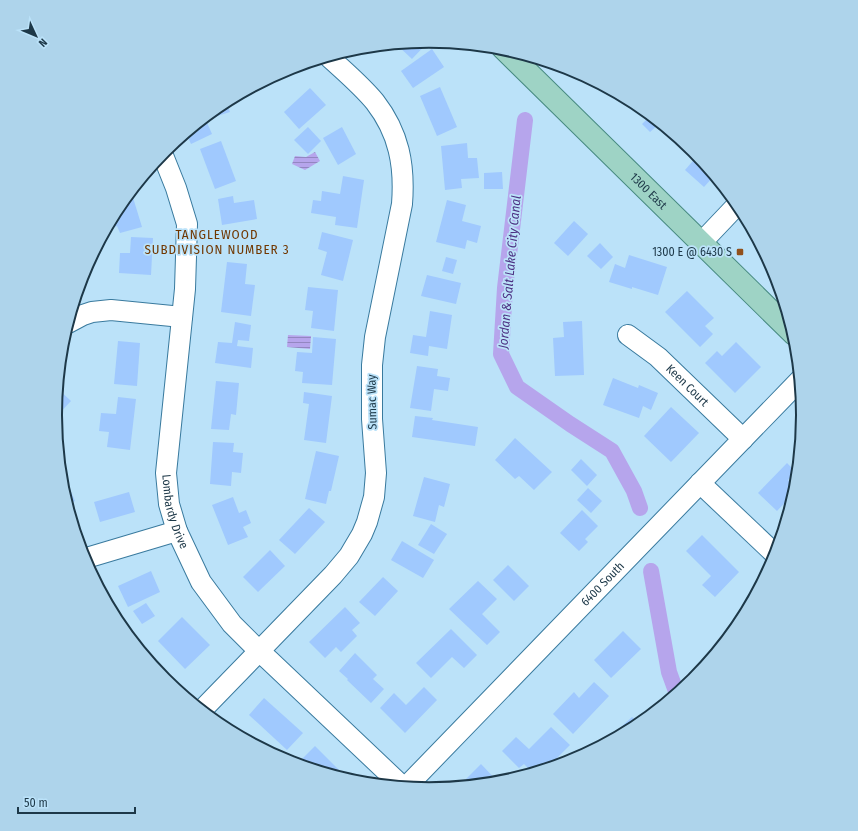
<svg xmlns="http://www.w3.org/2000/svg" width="858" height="831" font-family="'Fira Sans Condensed',sans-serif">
<defs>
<pattern id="water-rules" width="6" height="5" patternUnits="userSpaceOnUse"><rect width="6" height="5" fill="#b6a5ec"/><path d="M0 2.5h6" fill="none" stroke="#9387c1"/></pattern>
</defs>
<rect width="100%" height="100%" fill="#bbe2f9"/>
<g fill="url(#water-rules)">
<polygon points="315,152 320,161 305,170 292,164 295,156 306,157"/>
<polygon points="288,335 311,336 310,349 287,347"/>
</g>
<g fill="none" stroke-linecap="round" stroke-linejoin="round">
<g stroke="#b6a5ec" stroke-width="16">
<polyline points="525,120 505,288 501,354 517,387 570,424 612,451 634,491 640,508"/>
<polyline points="651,571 669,672 677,694"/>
</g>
</g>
<g fill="#a0c9fe">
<polygon points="429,41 412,59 396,44"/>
<polygon points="432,49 444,67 413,88 401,71"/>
<polygon points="440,87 457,127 437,136 420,96"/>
<polygon points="310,88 326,105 299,129 284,112"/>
<polygon points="226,102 230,112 214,117 212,111 221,104"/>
<polygon points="644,109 660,123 650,132 642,124 648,118 642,111"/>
<polygon points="205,118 212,134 191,144 186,133"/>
<polygon points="308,127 321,141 308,154 294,140"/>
<polygon points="342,127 356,154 338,165 323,138"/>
<polygon points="221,141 236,181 215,189 200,149"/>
<polygon points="467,143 468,158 477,158 479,178 461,179 462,188 445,190 441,146"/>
<polygon points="698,155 714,176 704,187 685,170"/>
<polygon points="502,172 503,189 484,189 484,173"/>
<polygon points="343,176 364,180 357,228 335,225 336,217 311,213 313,200 321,201 322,191 340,194"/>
<polygon points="131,191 142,227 120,233 117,226 110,228 109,224 118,207"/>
<polygon points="233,196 234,203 254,200 257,219 222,225 218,199"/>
<polygon points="447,200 466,205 462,221 481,226 477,243 467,240 465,249 436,242"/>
<polygon points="574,221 588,234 568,256 554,243"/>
<polygon points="322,232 353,240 343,281 321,275 327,252 318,249"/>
<polygon points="131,237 153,238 151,275 119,273 120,253 130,253"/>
<polygon points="600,243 613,257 601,269 587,256"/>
<polygon points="629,255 667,267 658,295 632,287 632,289 609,282 615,264 625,268"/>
<polygon points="446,257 457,260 453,274 442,271"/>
<polygon points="227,262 247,264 245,284 255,285 251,316 221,312"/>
<polygon points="427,275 461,283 456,304 421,296"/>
<polygon points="308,287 338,290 334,331 311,328 313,311 305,310"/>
<polygon points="687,291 714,318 705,326 713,334 700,347 665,312"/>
<polygon points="430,311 452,315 447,349 429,346 428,356 410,353 413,335 426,337"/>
<polygon points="582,321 584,375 555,376 553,338 564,337 563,322"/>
<polygon points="235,322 251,325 249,341 238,340 237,346 253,348 251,368 215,363 218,342 232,343"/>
<polygon points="313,337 336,339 332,385 302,383 303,372 295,371 297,352 312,353"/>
<polygon points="118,341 140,343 137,386 114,384"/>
<polygon points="736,342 761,367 735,393 705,363 717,351 722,356"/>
<polygon points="417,366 438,369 437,376 450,378 448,391 434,389 431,411 410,408"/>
<polygon points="613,378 638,388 639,385 658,393 651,410 643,406 639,418 603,405"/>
<polygon points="216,381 239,383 236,415 231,414 229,430 211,429"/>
<polygon points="57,388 71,401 55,418 55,415"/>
<polygon points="304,392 332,396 326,443 304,440 309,404 303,403"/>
<polygon points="118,397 136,399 130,450 107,447 109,432 99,431 101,413 116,414"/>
<polygon points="671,407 699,433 671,462 644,436"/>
<polygon points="415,416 433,418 432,420 478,427 475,446 412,437"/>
<polygon points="515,438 552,472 534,490 519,476 515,479 495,460"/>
<polygon points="213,442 234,443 233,452 243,453 241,473 232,472 231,486 210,484"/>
<polygon points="316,451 339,456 331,491 329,491 326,504 305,499"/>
<polygon points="581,459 597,475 587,486 571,470"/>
<polygon points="787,463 796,472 788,480 796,489 795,492 777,511 758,493"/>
<polygon points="424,477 450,484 444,507 439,505 435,522 413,516"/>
<polygon points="67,482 75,501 67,505 61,484"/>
<polygon points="588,488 602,501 591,513 577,500"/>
<polygon points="129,492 135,512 100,522 94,502"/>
<polygon points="233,497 239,513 246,510 251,523 243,527 248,537 228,545 212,505"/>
<polygon points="309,508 325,522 295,554 279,540"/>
<polygon points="582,510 598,526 585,539 588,542 579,551 560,533"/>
<polygon points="431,524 447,534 434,554 418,545"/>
<polygon points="702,535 739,572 715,597 702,585 711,576 686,551"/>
<polygon points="402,541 434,560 423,578 391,560"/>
<polygon points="270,550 285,566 258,592 243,577"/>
<polygon points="508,565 529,586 514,601 493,580"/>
<polygon points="151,571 160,592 128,607 118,586"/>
<polygon points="383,577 398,591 375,616 359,602"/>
<polygon points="478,581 497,599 482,614 500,632 487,645 449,609"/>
<polygon points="146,603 155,616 142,624 133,611"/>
<polygon points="345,607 360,623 352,630 357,636 341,652 336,647 325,658 309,642"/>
<polygon points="182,617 210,645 185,669 158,641"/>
<polygon points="451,629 477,655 464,668 452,657 431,678 416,663"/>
<polygon points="623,631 641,649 611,678 594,660"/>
<polygon points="355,653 377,675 373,679 384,689 371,703 347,680 348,679 339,671"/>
<polygon points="158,665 175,681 171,686 164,680 155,669"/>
<polygon points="594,682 609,696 573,734 553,714 574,692 579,698"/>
<polygon points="424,687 437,700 405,733 380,708 394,693 406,705"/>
<polygon points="264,698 303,733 287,750 249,715"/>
<polygon points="632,717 640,724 626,733 621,727"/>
<polygon points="551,727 570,745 545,770 533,773 524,764 519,768 502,751 516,737 529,749"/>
<polygon points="315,746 340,771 334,776 296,765"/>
<polygon points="481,764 499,783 472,786 466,779"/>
</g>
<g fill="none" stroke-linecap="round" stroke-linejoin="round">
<g stroke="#397a9e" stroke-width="22">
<g id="minor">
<path id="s1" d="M162 153 176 188 187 224 185 289 166 473 169 504 177 531 201 582 232 624 259 651 270 661 403 787"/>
<polyline points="701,243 738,204"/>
<polyline points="68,323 83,315 92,312 111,310 182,317"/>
<path id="s2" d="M628 335 658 357 743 439"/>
<polyline points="700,483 776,555"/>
<polyline points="83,559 177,531"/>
<path d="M201 711 333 575 349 556 362 534 367 522 374 497 376 473 372 419V365L375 337 402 204C405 165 399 133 375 102 361 85 344 71 329 57"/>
<path id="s3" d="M405 788 800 380"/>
</g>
</g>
<g stroke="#478a81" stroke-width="24">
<g id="major">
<path id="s4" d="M503 48 794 334"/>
</g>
</g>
<use href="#minor" stroke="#fff" stroke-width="20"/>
<use href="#major" stroke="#9ed3c5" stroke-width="22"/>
</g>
<rect fill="#91501c" stroke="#bbe2f9" stroke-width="1.5" x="736" y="248" width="8" height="8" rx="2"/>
<g text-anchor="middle" stroke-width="3.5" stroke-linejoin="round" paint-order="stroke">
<g font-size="12" fill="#1d3848" stroke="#bbe2f9">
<text dy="4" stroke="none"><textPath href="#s4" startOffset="204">1300 East</textPath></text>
<text dy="4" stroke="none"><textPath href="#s2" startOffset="78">Keen Court</textPath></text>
<text transform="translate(372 402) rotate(-91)" y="4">Sumac Way</text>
<text dy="4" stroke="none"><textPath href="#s1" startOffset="365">Lombardy Drive</textPath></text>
<text dy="4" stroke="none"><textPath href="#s3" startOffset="284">6400 South</textPath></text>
</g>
<g font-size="12" fill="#1d3848" stroke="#bbe2f9" text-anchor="end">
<text x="732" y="256">1300 E @ 6430 S</text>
</g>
<g font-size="13" letter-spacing="1" fill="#703700" stroke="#bbe2f9">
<text x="217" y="239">TANGLEWOOD<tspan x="217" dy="15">SUBDIVISION NUMBER 3</tspan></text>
</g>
<g font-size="13" font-style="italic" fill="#4d3183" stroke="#bbe2f9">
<text transform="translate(509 272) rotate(-85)" y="5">Jordan &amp; Salt Lake City Canal</text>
</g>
</g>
<path d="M0 0H858V831H0ZM62 415a367 367 0 1 1 734 0a367 367 0 1 1-734 0Z" fill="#aed4eb" fill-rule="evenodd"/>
<path fill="none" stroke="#1d3848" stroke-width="2" d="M62 415a367 367 0 1 1 734 0a367 367 0 1 1-734 0Z"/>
<g transform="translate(36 36) rotate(134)" stroke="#bbe2f9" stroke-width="3" paint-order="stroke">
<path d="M0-3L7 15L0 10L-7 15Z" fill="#1d3848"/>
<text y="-6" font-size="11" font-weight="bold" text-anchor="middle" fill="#1d3848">N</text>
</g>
<path d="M18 807v6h117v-6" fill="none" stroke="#1d3848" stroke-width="2"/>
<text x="24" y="807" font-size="12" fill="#1d3848" stroke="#bbe2f9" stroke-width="3" paint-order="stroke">50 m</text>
</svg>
